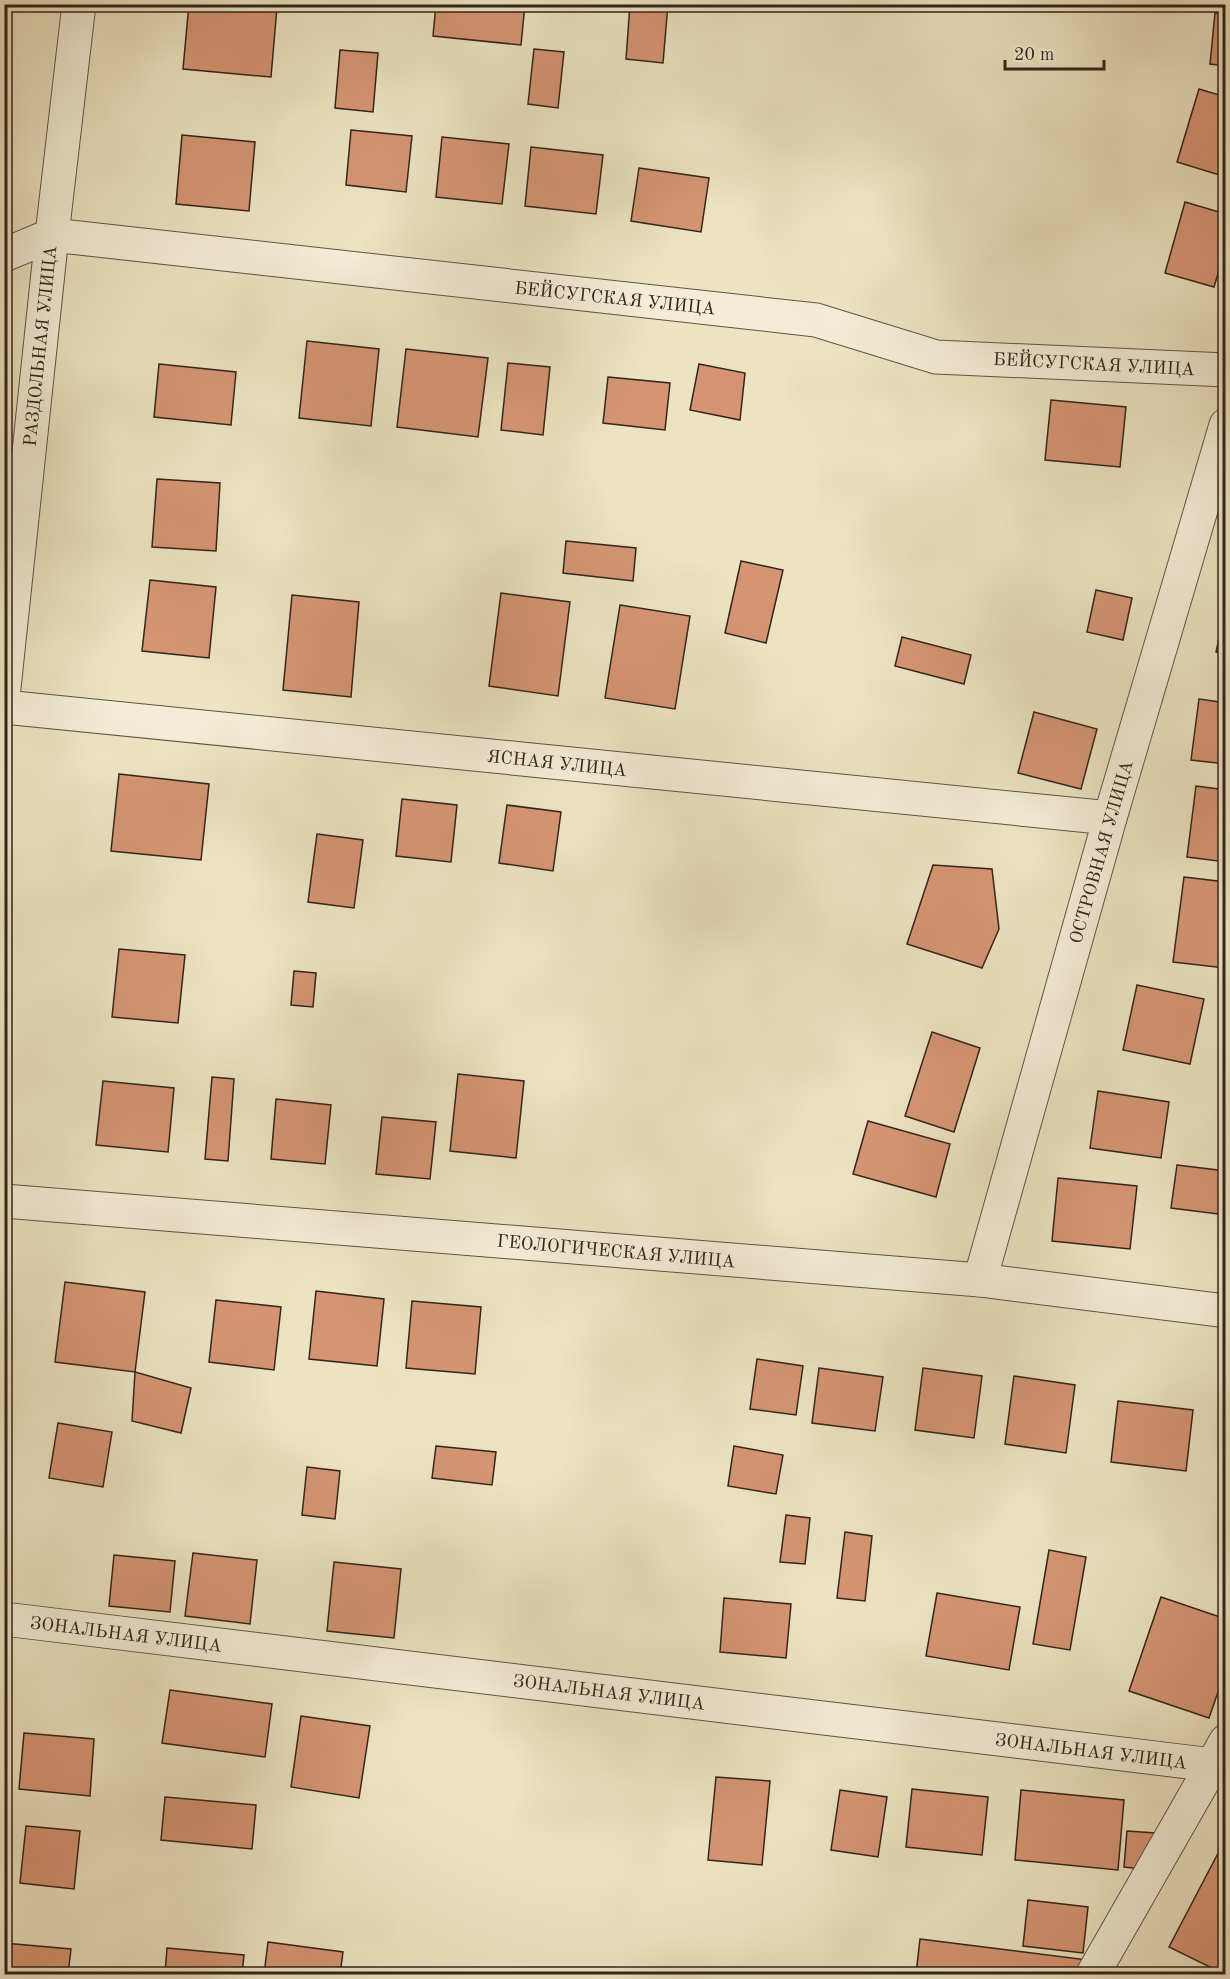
<svg xmlns="http://www.w3.org/2000/svg" width="1230" height="1979" font-family="'Old Standard TT',serif">
<rect width="100%" height="100%" fill="#ece3c1"/>
<filter id="stains"><feTurbulence type="fractalNoise" baseFrequency=".00333" numOctaves="4"/><feColorMatrix values="0 0 0 0 .2 0 0 0 0 .09 0 0 0 0 .02 0 0 0 .5 -.17"/></filter>
<radialGradient id="worn" r=".72"><stop offset=".6" stop-color="#630" stop-opacity="0"/><stop offset="1" stop-color="#630" stop-opacity=".3"/></radialGradient>
<g fill="#d59573" stroke="#33241d" stroke-width="1.5">
<polygon points="189,4 250,4 277,7 271,77 183,69"/>
<polygon points="436,4 525,4 521,45 433,36"/>
<polygon points="630,4 668,4 663,63 626,59"/>
<polygon points="1215,13 1226,14 1226,66 1210,64"/>
<polygon points="534,49 564,52 558,108 528,104"/>
<polygon points="340,50 378,53 373,112 335,108"/>
<polygon points="1199,89 1226,97 1226,177 1177,162"/>
<polygon points="351,130 412,136 406,192 346,185"/>
<polygon points="182,135 255,142 249,211 176,204"/>
<polygon points="442,137 509,144 502,204 436,197"/>
<polygon points="531,147 603,155 596,214 525,206"/>
<polygon points="639,168 709,178 701,232 631,221"/>
<polygon points="1185,202 1226,214 1226,247 1214,287 1165,273"/>
<polygon points="307,341 379,349 371,426 299,418"/>
<polygon points="406,349 488,358 478,437 397,427"/>
<polygon points="508,363 550,367 543,435 501,430"/>
<polygon points="159,364 236,372 231,425 154,417"/>
<polygon points="699,364 745,373 740,420 690,410"/>
<polygon points="608,377 670,383 665,430 603,423"/>
<polygon points="1051,400 1126,407 1120,467 1045,460"/>
<polygon points="157,479 220,483 216,551 152,547"/>
<polygon points="566,541 636,548 633,581 563,573"/>
<polygon points="741,561 783,570 766,643 725,633"/>
<polygon points="150,580 216,587 209,658 142,651"/>
<polygon points="1096,590 1132,598 1123,640 1087,632"/>
<polygon points="501,593 570,602 558,696 489,686"/>
<polygon points="292,595 359,602 351,697 283,690"/>
<polygon points="620,605 690,616 675,709 605,698"/>
<polygon points="1226,607 1226,655 1216,652"/>
<polygon points="902,637 971,655 964,684 895,666"/>
<polygon points="1199,699 1226,703 1226,764 1191,760"/>
<polygon points="1034,712 1097,729 1081,789 1018,773"/>
<polygon points="119,774 209,784 201,860 111,851"/>
<polygon points="1196,786 1226,790 1226,862 1187,857"/>
<polygon points="402,799 457,805 451,862 396,856"/>
<polygon points="507,805 561,812 553,871 499,863"/>
<polygon points="317,834 363,840 354,908 308,902"/>
<polygon points="933,865 992,869 999,929 982,968 907,944"/>
<polygon points="1184,877 1226,882 1225,968 1173,962"/>
<polygon points="119,949 185,955 178,1023 112,1017"/>
<polygon points="294,971 316,973 313,1007 291,1005"/>
<polygon points="1137,985 1204,999 1190,1064 1123,1050"/>
<polygon points="932,1032 980,1048 954,1132 905,1116"/>
<polygon points="458,1074 524,1081 516,1158 450,1151"/>
<polygon points="212,1077 234,1079 228,1161 205,1159"/>
<polygon points="103,1081 174,1088 168,1152 96,1145"/>
<polygon points="1098,1091 1169,1102 1161,1158 1090,1148"/>
<polygon points="276,1099 331,1105 325,1164 271,1159"/>
<polygon points="382,1117 436,1122 430,1179 376,1174"/>
<polygon points="868,1121 950,1144 936,1197 853,1174"/>
<polygon points="1177,1165 1226,1171 1226,1215 1171,1208"/>
<polygon points="1058,1178 1137,1186 1130,1249 1052,1241"/>
<polygon points="65,1282 145,1292 135,1372 55,1362"/>
<polygon points="316,1291 384,1299 377,1366 309,1359"/>
<polygon points="216,1300 281,1307 274,1370 209,1362"/>
<polygon points="412,1301 481,1307 475,1374 406,1368"/>
<polygon points="757,1359 803,1366 796,1415 750,1409"/>
<polygon points="819,1368 883,1377 875,1431 812,1423"/>
<polygon points="923,1368 982,1376 974,1438 915,1430"/>
<polygon points="135,1372 191,1388 181,1433 132,1421"/>
<polygon points="1014,1376 1075,1385 1066,1453 1005,1444"/>
<polygon points="1118,1401 1193,1410 1186,1471 1111,1462"/>
<polygon points="58,1423 112,1432 103,1487 49,1478"/>
<polygon points="436,1446 496,1452 492,1485 432,1478"/>
<polygon points="734,1446 783,1455 776,1494 728,1486"/>
<polygon points="307,1467 340,1471 335,1519 302,1515"/>
<polygon points="786,1515 810,1518 805,1564 780,1562"/>
<polygon points="845,1532 872,1536 865,1601 837,1598"/>
<polygon points="1049,1550 1086,1557 1070,1650 1033,1644"/>
<polygon points="193,1553 257,1560 250,1624 185,1616"/>
<polygon points="114,1555 175,1561 170,1612 109,1606"/>
<polygon points="334,1562 401,1569 394,1638 327,1631"/>
<polygon points="937,1593 1020,1607 1009,1670 926,1656"/>
<polygon points="1161,1597 1226,1619 1226,1669 1209,1718 1129,1691"/>
<polygon points="724,1598 791,1604 786,1658 720,1652"/>
<polygon points="170,1690 272,1704 265,1757 162,1743"/>
<polygon points="301,1716 370,1726 359,1798 291,1787"/>
<polygon points="24,1733 94,1739 90,1796 19,1789"/>
<polygon points="716,1777 770,1781 762,1865 708,1860"/>
<polygon points="912,1789 988,1797 982,1855 906,1847"/>
<polygon points="840,1790 887,1797 878,1857 831,1850"/>
<polygon points="1021,1790 1124,1800 1118,1870 1015,1860"/>
<polygon points="165,1797 256,1805 252,1849 161,1840"/>
<polygon points="26,1826 80,1831 74,1889 20,1883"/>
<polygon points="1127,1831 1170,1834 1150,1870 1124,1867"/>
<polygon points="1226,1838 1226,1974 1224,1974 1169,1947"/>
<polygon points="1028,1900 1088,1907 1083,1953 1023,1946"/>
<polygon points="920,1939 1088,1960 1080,1974 916,1974"/>
<polygon points="268,1942 343,1952 340,1974 264,1974"/>
<polygon points="4,1943 71,1949 68,1974 4,1974"/>
<polygon points="167,1948 244,1955 242,1974 165,1974"/>
</g>
<g fill="none" stroke-linecap="round" stroke-linejoin="round">
<g stroke="#615446" stroke-width="35">
<g id="minor">
<polyline points="4,255 52,235 816,320 936,357 1226,370"/>
<polyline points="4,688 52,235 79,4"/>
<polyline points="4,707 1110,818"/>
<polyline points="4,1201 980,1280 1226,1311"/>
<polyline points="980,1280 1110,818 1226,425"/>
<polyline points="4,1619 1213,1765"/>
<polyline points="1093,1974 1226,1741"/>
</g>
</g>
<use href="#minor" stroke="#f3edd7" stroke-width="33"/>
</g>
<g text-anchor="middle" stroke-width="5" stroke-linejoin="round" paint-order="stroke">
<g font-size="18" fill="#33241d" stroke="#f3edd7">
<text transform="translate(615 298) rotate(6)" y="6">БЕЙСУГСКАЯ УЛИЦА</text>
<text transform="translate(40 346) rotate(-84)" y="6">РАЗДОЛЬНАЯ УЛИЦА</text>
<text transform="translate(1094 364) rotate(3)" y="6">БЕЙСУГСКАЯ УЛИЦА</text>
<text transform="translate(557 763) rotate(6)" y="6">ЯСНАЯ УЛИЦА</text>
<text transform="translate(1101 852) rotate(-74)" y="6">ОСТРОВНАЯ УЛИЦА</text>
<text transform="translate(616 1251) rotate(5)" y="6">ГЕОЛОГИЧЕСКАЯ УЛИЦА</text>
<text transform="translate(126 1634) rotate(7)" y="6">ЗОНАЛЬНАЯ УЛИЦА</text>
<text transform="translate(609 1692) rotate(7)" y="6">ЗОНАЛЬНАЯ УЛИЦА</text>
<text transform="translate(1091 1751) rotate(7)" y="6">ЗОНАЛЬНАЯ УЛИЦА</text>
</g>
</g>
<rect width="1230" height="1979" fill="none" stroke="#ece3c1" stroke-width="24"/>
<rect x="6" y="6" width="1218" height="1967" fill="none" stroke="#33241d" stroke-width="3"/>
<rect x="12" y="12" width="1206" height="1955" fill="none" stroke="#33241d" stroke-width="1.5"/>
<path d="M1005 60v9h99v-9" fill="none" stroke="#33241d" stroke-width="3"/>
<text x="1014" y="60" font-size="18" fill="#33241d" stroke="#f3edd7" stroke-width="4.5" paint-order="stroke">20 m</text>
<rect width="100%" height="100%" filter="url(#stains)"/>
<rect width="100%" height="100%" fill="url(#worn)"/>
</svg>
